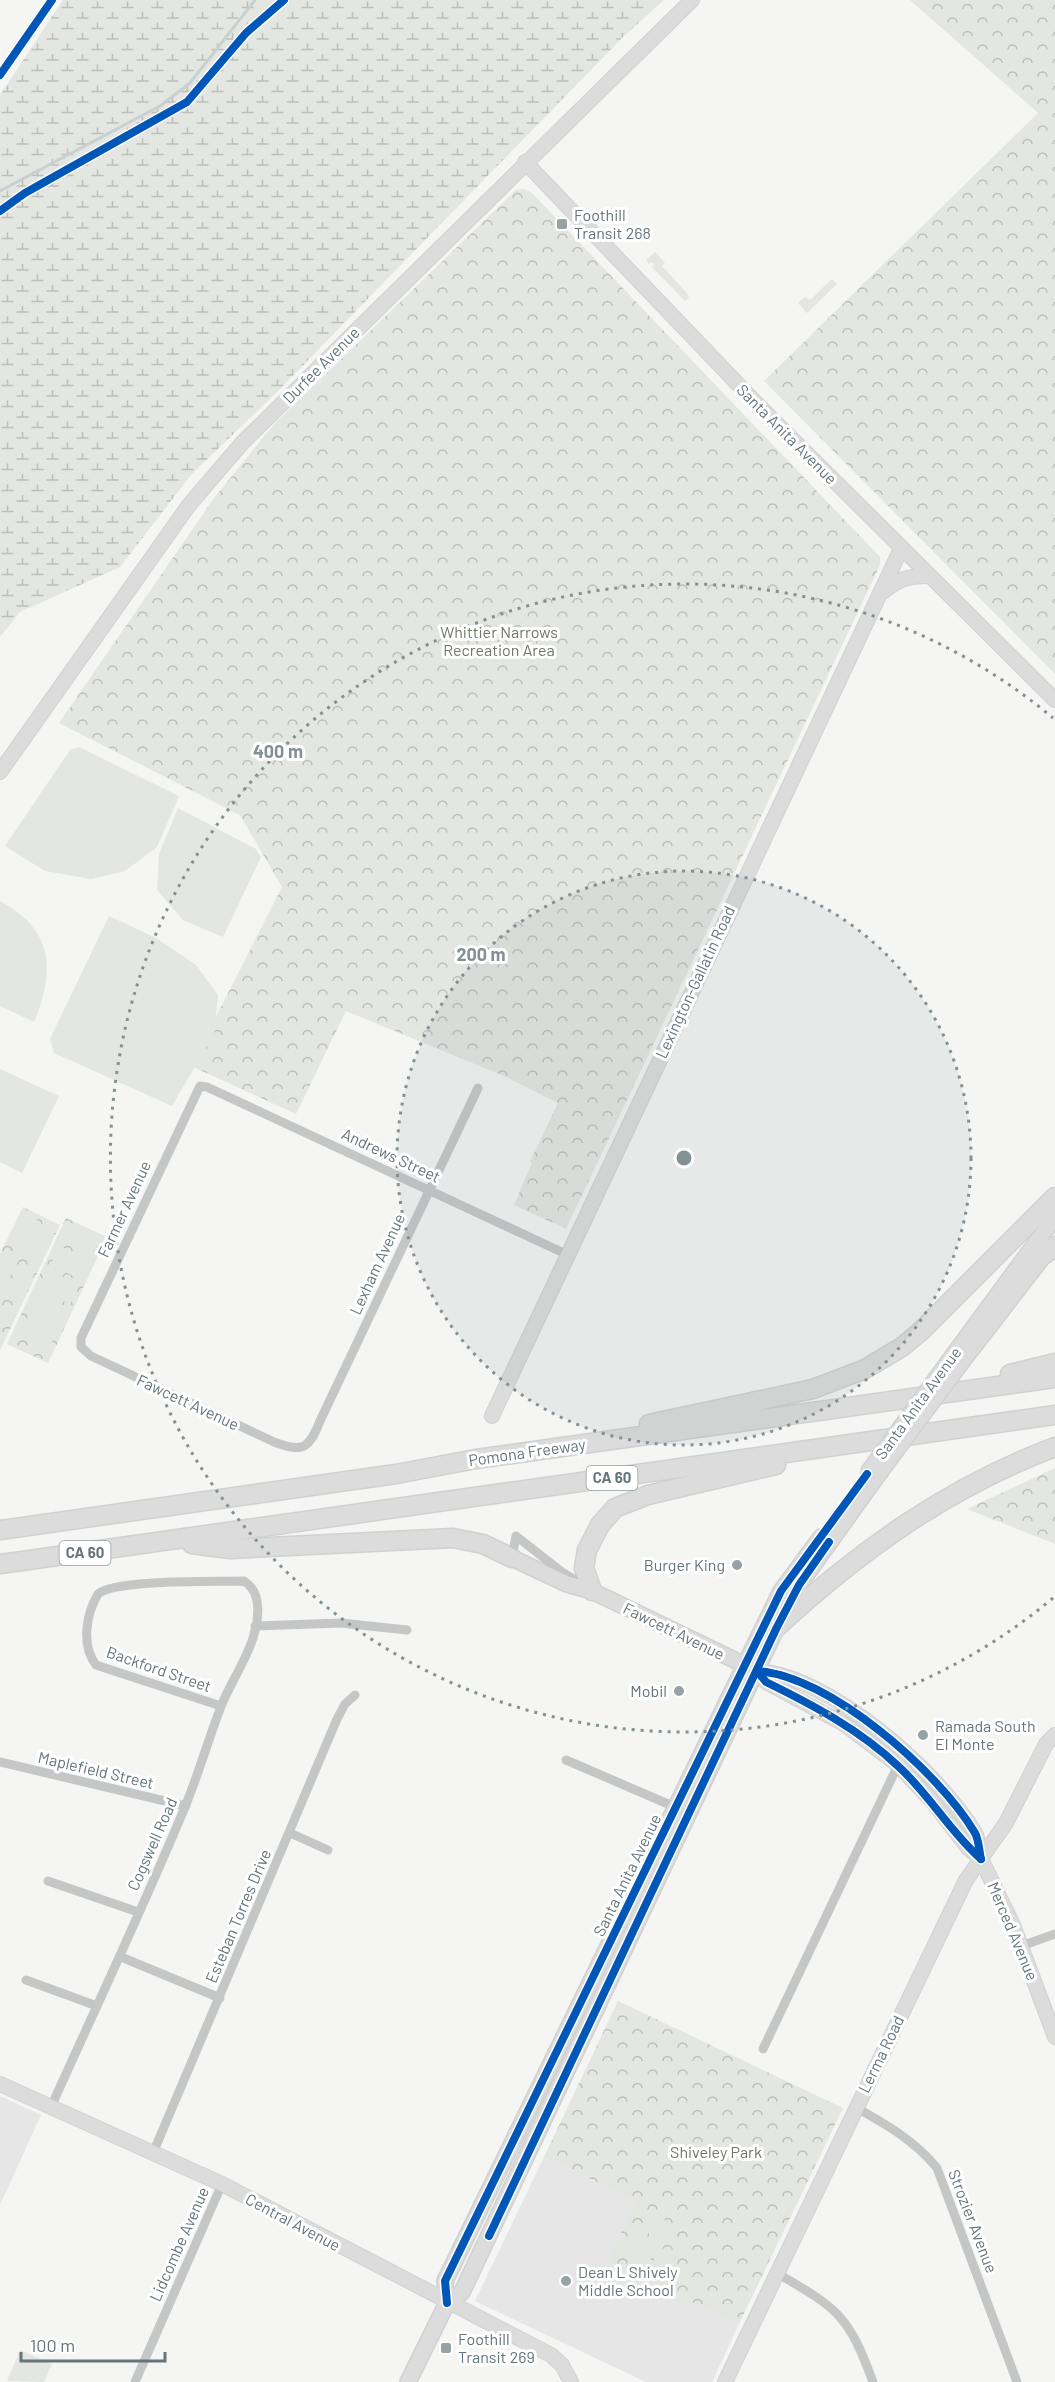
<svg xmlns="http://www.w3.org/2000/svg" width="1055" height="2382" font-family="Barlow,sans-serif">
<defs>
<pattern id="forest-crowns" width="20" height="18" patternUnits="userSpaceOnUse" patternTransform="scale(1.5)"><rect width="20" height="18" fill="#e4e6e2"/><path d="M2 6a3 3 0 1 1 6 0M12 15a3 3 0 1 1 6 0" fill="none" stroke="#bcbfbc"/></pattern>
<pattern id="wetland-marsh" width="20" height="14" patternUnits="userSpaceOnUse" patternTransform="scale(1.5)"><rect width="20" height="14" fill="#e4e6e2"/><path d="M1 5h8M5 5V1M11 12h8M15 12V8" fill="none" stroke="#bcbfbc"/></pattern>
</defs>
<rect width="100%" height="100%" fill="#f5f5f4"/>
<g fill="#e5e6e5">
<polygon points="0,2096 41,2115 0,2205"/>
<polygon points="544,2157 636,2201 607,2262 739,2324 712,2382 646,2382 475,2301"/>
</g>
<g fill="url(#forest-crowns)">
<polygon points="910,0 1055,0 1055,674 764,381 1038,113"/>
<polygon points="524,189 531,192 880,557 880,565 566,1229 514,1205 532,1163 530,1162 558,1103 504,1076 346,1011 296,1114 191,1066 282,887 240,815 59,723 214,498 275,423 516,190"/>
<polygon points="23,1207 60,1225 0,1350 0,1254"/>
<polygon points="66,1218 107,1237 48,1363 7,1344"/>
<polygon points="1055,1468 1055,1544 967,1509"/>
<polygon points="618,2001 843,2108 739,2324 607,2262 636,2201 544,2157"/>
</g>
<polygon fill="url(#wetland-marsh)" points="63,0 664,0 623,37 279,390 191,475 120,567 20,612 0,637 0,95"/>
<g fill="#e4e6e2">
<polygon points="655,252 665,263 662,266 687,293 689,298 685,301 652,267 654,265 652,262 649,264 646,260"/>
<polygon points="832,279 837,284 807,313 798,303 805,297 810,300"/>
<polygon points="79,747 179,796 157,847 125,871 91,879 45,871 5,846 70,750"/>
<polygon points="178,808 256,849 261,857 223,937 183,920 157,890 159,854"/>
<path d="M0 901C54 930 55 971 34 1022L0 1006Z"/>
<polygon points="109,916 156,938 196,965 218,995 214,1034 172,1106 54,1053 50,1039"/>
<polygon points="0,1069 59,1096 22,1173 0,1162"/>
<polygon points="24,1212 38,1218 23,1249 9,1242"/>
<polygon points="43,1221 57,1227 42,1258 29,1251"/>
<polygon points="69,1222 101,1237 92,1256 60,1241"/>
<polygon points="59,1246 91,1260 82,1280 50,1265"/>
<polygon points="1,1259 15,1266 1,1296 0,1261"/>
<polygon points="21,1268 34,1275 20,1305 6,1299"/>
<polygon points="47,1270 79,1284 70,1304 38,1289"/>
<polygon points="36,1293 68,1308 59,1327 27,1312"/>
<polygon points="25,1317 57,1331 48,1351 16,1336"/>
<polygon points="663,2212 670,2244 652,2248 645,2216"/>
<polygon points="645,2234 652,2265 634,2269 627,2237"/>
<polygon points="671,2247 678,2279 660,2283 652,2251"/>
<polygon points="20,2350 52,2364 44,2382 7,2381"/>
</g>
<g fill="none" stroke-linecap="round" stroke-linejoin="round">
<polyline stroke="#c8d1d2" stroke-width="3" points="0,191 160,106 190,83 255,0"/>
<g stroke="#d0d1d1" stroke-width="16">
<g id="secondary">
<polyline points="525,162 757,404 1055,700"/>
<path d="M883 592C898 579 908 576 928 576"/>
<polyline points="0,772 189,505 243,442 692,0"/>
<polyline points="492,1416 901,549"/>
<polyline points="757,1671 766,1682 844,1724 898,1765 932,1801 968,1848 981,1859 1013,1925 1055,2037"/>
<path d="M757 1671C829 1675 939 1772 975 1833 979 1840 979 1851 981 1859"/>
<polyline points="0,2084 222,2184 551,2355 562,2365 571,2382"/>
<polyline points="725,2382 966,1880 1006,1823 1046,1744 1055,1735"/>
</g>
</g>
<g stroke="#d0d1d1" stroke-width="18">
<g id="primary">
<polyline points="964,1359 1045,1254"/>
<polyline points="949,1361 1055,1217"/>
<polyline points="512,1558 567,1584 592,1591 751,1668"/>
<polyline points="447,2303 445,2281 781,1591 821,1537"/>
<polyline points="408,2382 447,2303 462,2292 777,1627 799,1585 880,1472"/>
</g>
</g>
<g stroke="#d0d1d1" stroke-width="21">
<g id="highway">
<polyline points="1045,1254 1055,1246"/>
<polyline points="1010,1374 1055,1363"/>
<polyline points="649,1424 813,1389 865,1369 902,1347 921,1331 1055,1197"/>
<polyline points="0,1530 396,1474 476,1459 1055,1378"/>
<polyline points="192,1544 230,1549 453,1538 483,1544 512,1558"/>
<polyline points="0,1564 1055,1415"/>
<polyline points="592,1591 584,1568 587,1550 600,1525 615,1508 648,1495 776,1465"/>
<path d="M777 1627C860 1550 949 1487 1055 1447"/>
</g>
</g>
<g stroke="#c5c6c6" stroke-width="9">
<path d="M478 1088 320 1421C309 1449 303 1453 274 1442L91 1356 81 1347V1338L200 1086 207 1087 568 1255"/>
<polyline points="512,1558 516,1536 562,1572 582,1584"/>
<polyline points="255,1626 341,1623 407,1630"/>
<polyline points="566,1760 675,1807"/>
<polyline points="0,1762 186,1806"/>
<polyline points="290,1833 328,1850"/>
<polyline points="48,1881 138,1912"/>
<polyline points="1021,1946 1055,1934"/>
<polyline points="121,1957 220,1998"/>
<polyline points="26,1980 97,2006"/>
<polyline points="763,2049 898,1765"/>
<path d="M51 2107C96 2007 143 1908 185 1807 198 1775 208 1741 220 1709 229 1685 245 1663 253 1638 259 1618 263 1593 244 1581 216 1582 115 1579 98 1594 86 1614 81 1646 96 1665L221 1706"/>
<path d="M855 2107C887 2125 914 2140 937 2168L1017 2382"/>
<polyline points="153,2153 337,1719 345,1704 355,1695"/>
<path d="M777 2273C838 2309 848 2314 873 2382"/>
<polyline points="135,2382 222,2184"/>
</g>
<use href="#secondary" stroke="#dcdcdc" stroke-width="14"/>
<use href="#primary" stroke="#dcdcdc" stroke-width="15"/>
<use href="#highway" stroke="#dcdcdc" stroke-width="18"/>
<g stroke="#d0d1d1" stroke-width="18" stroke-linecap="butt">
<g id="primary-bridge">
<polyline points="880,1472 964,1359"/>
<polyline points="867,1474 949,1361"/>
</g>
</g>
<use href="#primary-bridge" stroke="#dcdcdc" stroke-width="15"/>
<g stroke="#fff" stroke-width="11">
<g id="cycleway">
<polyline points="0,75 52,0"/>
<polyline points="0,211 25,193 187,102 246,33 284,0"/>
<path d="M757 1671C829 1675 939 1772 975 1833 979 1840 979 1851 981 1859"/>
<path d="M757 1671 766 1682C813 1705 860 1730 898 1766 929 1794 950 1832 981 1859"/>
<polyline points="489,2236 777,1627 799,1585 829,1542"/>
<polyline points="447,2303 445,2281 781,1591 867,1474"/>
</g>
</g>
<use href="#cycleway" stroke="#0057b8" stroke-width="8"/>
</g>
<circle cx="684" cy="1158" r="287" fill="#839094" fill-opacity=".12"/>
<g fill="none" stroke="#839094" stroke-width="3" stroke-dasharray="3 6">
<circle cx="684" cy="1158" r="287"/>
<path d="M1053 1598A574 574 0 1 1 1053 718"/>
</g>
<g fill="#97a2a5" stroke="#fff" stroke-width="2">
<rect x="556" y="218" width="12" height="12" rx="3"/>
<circle cx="737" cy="1565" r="6"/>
<circle cx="679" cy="1691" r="6"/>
<circle cx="923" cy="1735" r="6"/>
<circle cx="566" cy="2281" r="6"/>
<rect x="440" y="2342" width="12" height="12" rx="3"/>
</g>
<g text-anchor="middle" stroke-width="6" stroke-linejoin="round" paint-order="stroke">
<g fill="#fff" stroke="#939ea2" stroke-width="1.5">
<rect x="586.5" y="1466" width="51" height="24" rx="4.5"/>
<rect x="59.5" y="1541" width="51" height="24" rx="4.5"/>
</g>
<g font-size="15" font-weight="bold" fill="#65757a">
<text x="612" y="1483">CA 60</text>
<text x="85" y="1558">CA 60</text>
</g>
<g font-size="16" fill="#65757a" stroke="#fff" text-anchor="start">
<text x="574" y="221">Foothill<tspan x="574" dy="18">Transit 268</tspan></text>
<text x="725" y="1571" text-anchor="end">Burger King</text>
<text x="667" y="1697" text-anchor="end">Mobil</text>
<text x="935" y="1732">Ramada South<tspan x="935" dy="18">El Monte</tspan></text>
<text x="578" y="2278">Dean L Shively<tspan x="578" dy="18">Middle School</tspan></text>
<text x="458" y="2345">Foothill<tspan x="458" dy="18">Transit 269</tspan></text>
</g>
<g font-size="16" fill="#65757a" stroke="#fff">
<text transform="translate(321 365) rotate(-45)" y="6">Durfee Avenue</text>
<text transform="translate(787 434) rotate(45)" y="6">Santa Anita Avenue</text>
<text transform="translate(695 982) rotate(-65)" y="6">Lexington-Gallatin Road</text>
<text transform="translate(391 1155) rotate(25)" y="6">Andrews Street</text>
<text transform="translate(124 1209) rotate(-65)" y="6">Farmer Avenue</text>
<text transform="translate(377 1264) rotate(-65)" y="6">Lexham Avenue</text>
<text transform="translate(188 1402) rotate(25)" y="6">Fawcett Avenue</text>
<text transform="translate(918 1403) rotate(-54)" y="6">Santa Anita Avenue</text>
<text transform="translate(527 1452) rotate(-8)" y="6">Pomona Freeway</text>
<text transform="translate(674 1631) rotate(26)" y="6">Fawcett Avenue</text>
<text transform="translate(159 1669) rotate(19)" y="6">Backford Street</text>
<text transform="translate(96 1770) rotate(13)" y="6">Maplefield Street</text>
<text transform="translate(152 1844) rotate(-66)" y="6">Cogswell Road</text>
<text transform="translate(627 1875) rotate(-64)" y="6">Santa Anita Avenue</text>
<text transform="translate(238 1916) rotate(-67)" y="6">Esteban Torres Drive</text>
<text transform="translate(1013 1931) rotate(67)" y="6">Merced Avenue</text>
<text transform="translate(881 2054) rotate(-64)" y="6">Lerma Road</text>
<text transform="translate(973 2221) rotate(69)" y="6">Strozier Avenue</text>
<text transform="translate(293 2222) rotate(28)" y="6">Central Avenue</text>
<text transform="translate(179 2244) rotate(-66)" y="6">Lidcombe Avenue</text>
</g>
<g font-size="16" fill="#6d7867" stroke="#fff">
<text x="499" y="638">Whittier Narrows<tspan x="499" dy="18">Recreation Area</tspan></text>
<text x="716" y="2158">Shiveley Park</text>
</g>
</g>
<circle cx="684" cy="1158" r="9" fill="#839094" stroke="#fff" stroke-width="3"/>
<g font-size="18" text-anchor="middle" font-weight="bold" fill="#839094" stroke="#fff" stroke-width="6" stroke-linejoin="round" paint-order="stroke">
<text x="278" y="758">400 m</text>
<text x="481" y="961">200 m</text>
</g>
<path d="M21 2352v9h144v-9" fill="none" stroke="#65757a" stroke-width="3"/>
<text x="30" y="2352" font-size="18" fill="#65757a" stroke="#ffffff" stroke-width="4.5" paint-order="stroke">100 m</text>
</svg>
